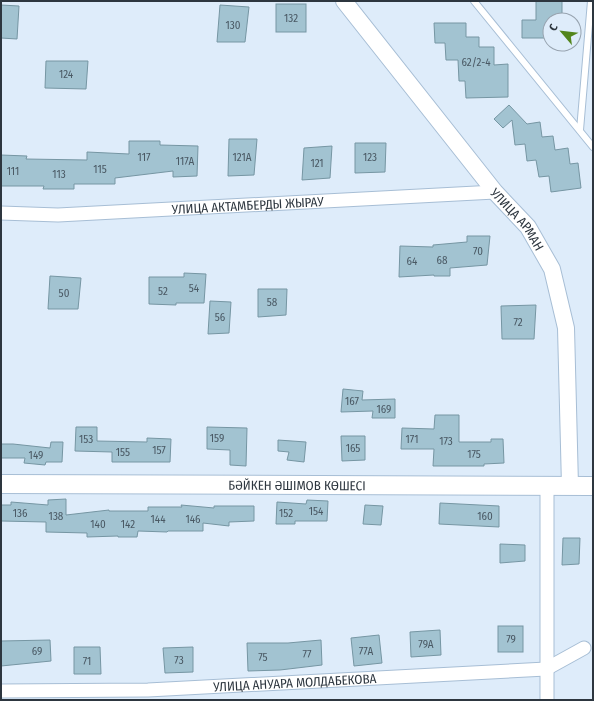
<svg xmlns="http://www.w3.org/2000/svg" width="594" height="701" font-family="'Fira Sans Condensed',sans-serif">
<rect width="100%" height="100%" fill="#deecfa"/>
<g fill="#a2c3d1" stroke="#7696a3">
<polygon points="536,1 562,1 562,20 550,20 550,38 522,38 522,20 536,20"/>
<rect x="276" y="4" width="30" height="28"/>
<polygon points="1,5 19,6 17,39 1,38"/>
<polygon points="220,5 249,7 245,42 217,42"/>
<polygon points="434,23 466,23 466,37 479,37 479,47 494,47 494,65 508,64 508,97 466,98 465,81 459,81 458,60 446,60 445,43 435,43"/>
<polygon points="46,61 88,61 86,89 45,88"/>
<polygon points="509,105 527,124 540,122 542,137 553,136 555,150 568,148 570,164 578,163 581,188 551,192 549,176 539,177 536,160 527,161 525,144 515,145 512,120 503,128 494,119"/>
<polygon points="229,139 257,139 254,175 228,176"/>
<polygon points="129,141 160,141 160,145 198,146 197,176 173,177 173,171 115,178 115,184 74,184 74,189 43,189 44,186 1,186 1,155 27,156 26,159 87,160 87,152 129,154"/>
<polygon points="355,143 386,143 385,172 355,173"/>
<polygon points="332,146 330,178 302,180 304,148"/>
<polygon points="467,236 490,236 487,265 450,268 450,276 434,276 434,275 399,277 400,246 433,247 433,245 467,242"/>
<polygon points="184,273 206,274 204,303 176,303 176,305 149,304 149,277 184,277"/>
<polygon points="50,276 81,278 78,309 48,309"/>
<polygon points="258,289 287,289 286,315 258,317"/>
<polygon points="210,301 231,302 229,333 208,334"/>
<polygon points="536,305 534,339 502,339 501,306"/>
<polygon points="343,389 363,391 362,400 395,399 395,418 372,418 373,411 341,412"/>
<polygon points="435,415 459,415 459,442 491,442 491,439 503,439 504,463 484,464 484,466 433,466 434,449 401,449 402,428 434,429"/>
<polygon points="76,427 97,427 97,441 147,442 147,438 171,439 170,462 112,462 112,452 75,451"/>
<polygon points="207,427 247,428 246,466 230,465 230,450 207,449"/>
<polygon points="341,436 365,436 365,460 342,461"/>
<polygon points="278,440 306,442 304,462 287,460 289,452 278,451"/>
<polygon points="51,442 63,442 62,462 46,462 45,465 24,463 25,458 1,458 1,444 13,444 50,448"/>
<polygon points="66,499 66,515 109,510 109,511 148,511 148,507 182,507 181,505 214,508 214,506 254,506 254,521 229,522 229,526 203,523 203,531 168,531 167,532 138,531 137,537 118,537 118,536 87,537 87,533 46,532 46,522 1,521 1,505 11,505 11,502 48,505 48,500"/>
<polygon points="307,500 328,501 327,521 295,521 295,524 276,524 277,502 306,504"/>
<polygon points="440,503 499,506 499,527 439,524"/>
<polygon points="365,505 383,506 381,525 363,524"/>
<polygon points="563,538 580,538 579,564 562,565"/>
<polygon points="500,544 525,545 525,561 500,563"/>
<rect x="498" y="626" width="25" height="26"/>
<polygon points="440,630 441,655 411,657 410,632"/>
<polygon points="379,635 382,663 354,666 351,638"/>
<polygon points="50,640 51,661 1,666 1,641"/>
<polygon points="321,640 322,665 280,670 248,671 247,643 288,643"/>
<polygon points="74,647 100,647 101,674 74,674"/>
<polygon points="193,647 193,672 165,673 163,648"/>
</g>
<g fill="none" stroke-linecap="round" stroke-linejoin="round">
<g stroke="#a7bed5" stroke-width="8">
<g id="service">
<polyline points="474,1 593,147"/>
<polyline points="580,130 591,1"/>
</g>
</g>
<g stroke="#a7bed5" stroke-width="15">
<g id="minor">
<path id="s1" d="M1 213 58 215 495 192"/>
<polyline points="547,485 547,700"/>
<path id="s2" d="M1 691 148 690 546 669 584 648"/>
</g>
</g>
<g stroke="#a7bed5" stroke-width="18">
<g id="tertiary">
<path id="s3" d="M344 1 495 192 528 227 552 269 566 328 570 486"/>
</g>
</g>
<g stroke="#a7bed5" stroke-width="20">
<g id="secondary">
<path id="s4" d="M1 484 593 486"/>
</g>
</g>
<use href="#service" stroke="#fff" stroke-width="6"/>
<use href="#minor" stroke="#fff" stroke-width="13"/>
<use href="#tertiary" stroke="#fff" stroke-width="16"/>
<use href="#secondary" stroke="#fff" stroke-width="18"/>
</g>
<g text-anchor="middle" stroke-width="3.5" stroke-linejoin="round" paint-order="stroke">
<g font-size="11" fill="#4a5964">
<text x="291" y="22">132</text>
<text x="233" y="29">130</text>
<text x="476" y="66">62/2-4</text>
<text x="66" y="78">124</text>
<text x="144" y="161">117</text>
<text x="242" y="161">121А</text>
<text x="370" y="161">123</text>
<text x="185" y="165">117А</text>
<text x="317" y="167">121</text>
<text x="100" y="173">115</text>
<text x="13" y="175">111</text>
<text x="59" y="178">113</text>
<text x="478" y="255">70</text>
<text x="442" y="264">68</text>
<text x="412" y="265">64</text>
<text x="194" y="292">54</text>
<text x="163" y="295">52</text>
<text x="64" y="297">50</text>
<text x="272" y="306">58</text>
<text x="220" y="321">56</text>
<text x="518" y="326">72</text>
<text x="352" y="405">167</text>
<text x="384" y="413">169</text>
<text x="217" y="442">159</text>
<text x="86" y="443">153</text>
<text x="412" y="443">171</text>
<text x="446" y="445">173</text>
<text x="353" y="452">165</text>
<text x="159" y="454">157</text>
<text x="123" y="456">155</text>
<text x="474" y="458">175</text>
<text x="36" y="459">149</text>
<text x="316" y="515">154</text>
<text x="20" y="517">136</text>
<text x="286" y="517">152</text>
<text x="56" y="520">138</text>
<text x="485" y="520">160</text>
<text x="158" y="523">144</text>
<text x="193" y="523">146</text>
<text x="98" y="528">140</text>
<text x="128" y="528">142</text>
<text x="511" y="643">79</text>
<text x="426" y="648">79А</text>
<text x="37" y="655">69</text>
<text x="366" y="655">77А</text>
<text x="307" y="658">77</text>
<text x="263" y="661">75</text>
<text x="179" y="664">73</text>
<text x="87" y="665">71</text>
</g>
<g font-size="13" fill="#2d363f" stroke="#deecfa">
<text dy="5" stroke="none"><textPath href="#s1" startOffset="247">УЛИЦА АКТАМБЕРДЫ ЖЫРАУ</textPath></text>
<text dy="5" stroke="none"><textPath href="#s3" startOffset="279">УЛИЦА АРМАН</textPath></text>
<text dy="5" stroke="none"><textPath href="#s4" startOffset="296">БӘЙКЕН ӘШІМОВ КӨШЕСІ</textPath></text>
<text dy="5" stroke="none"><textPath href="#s2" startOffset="294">УЛИЦА АНУАРА МОЛДАБЕКОВА</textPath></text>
</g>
</g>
<rect width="594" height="701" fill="none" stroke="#2d363f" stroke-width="4"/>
<g transform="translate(562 32) rotate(298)"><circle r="19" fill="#deecfa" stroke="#97a3af"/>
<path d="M0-3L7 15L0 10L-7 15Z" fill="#52851b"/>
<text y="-6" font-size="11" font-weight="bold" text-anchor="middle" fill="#2d363f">С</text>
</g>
</svg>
